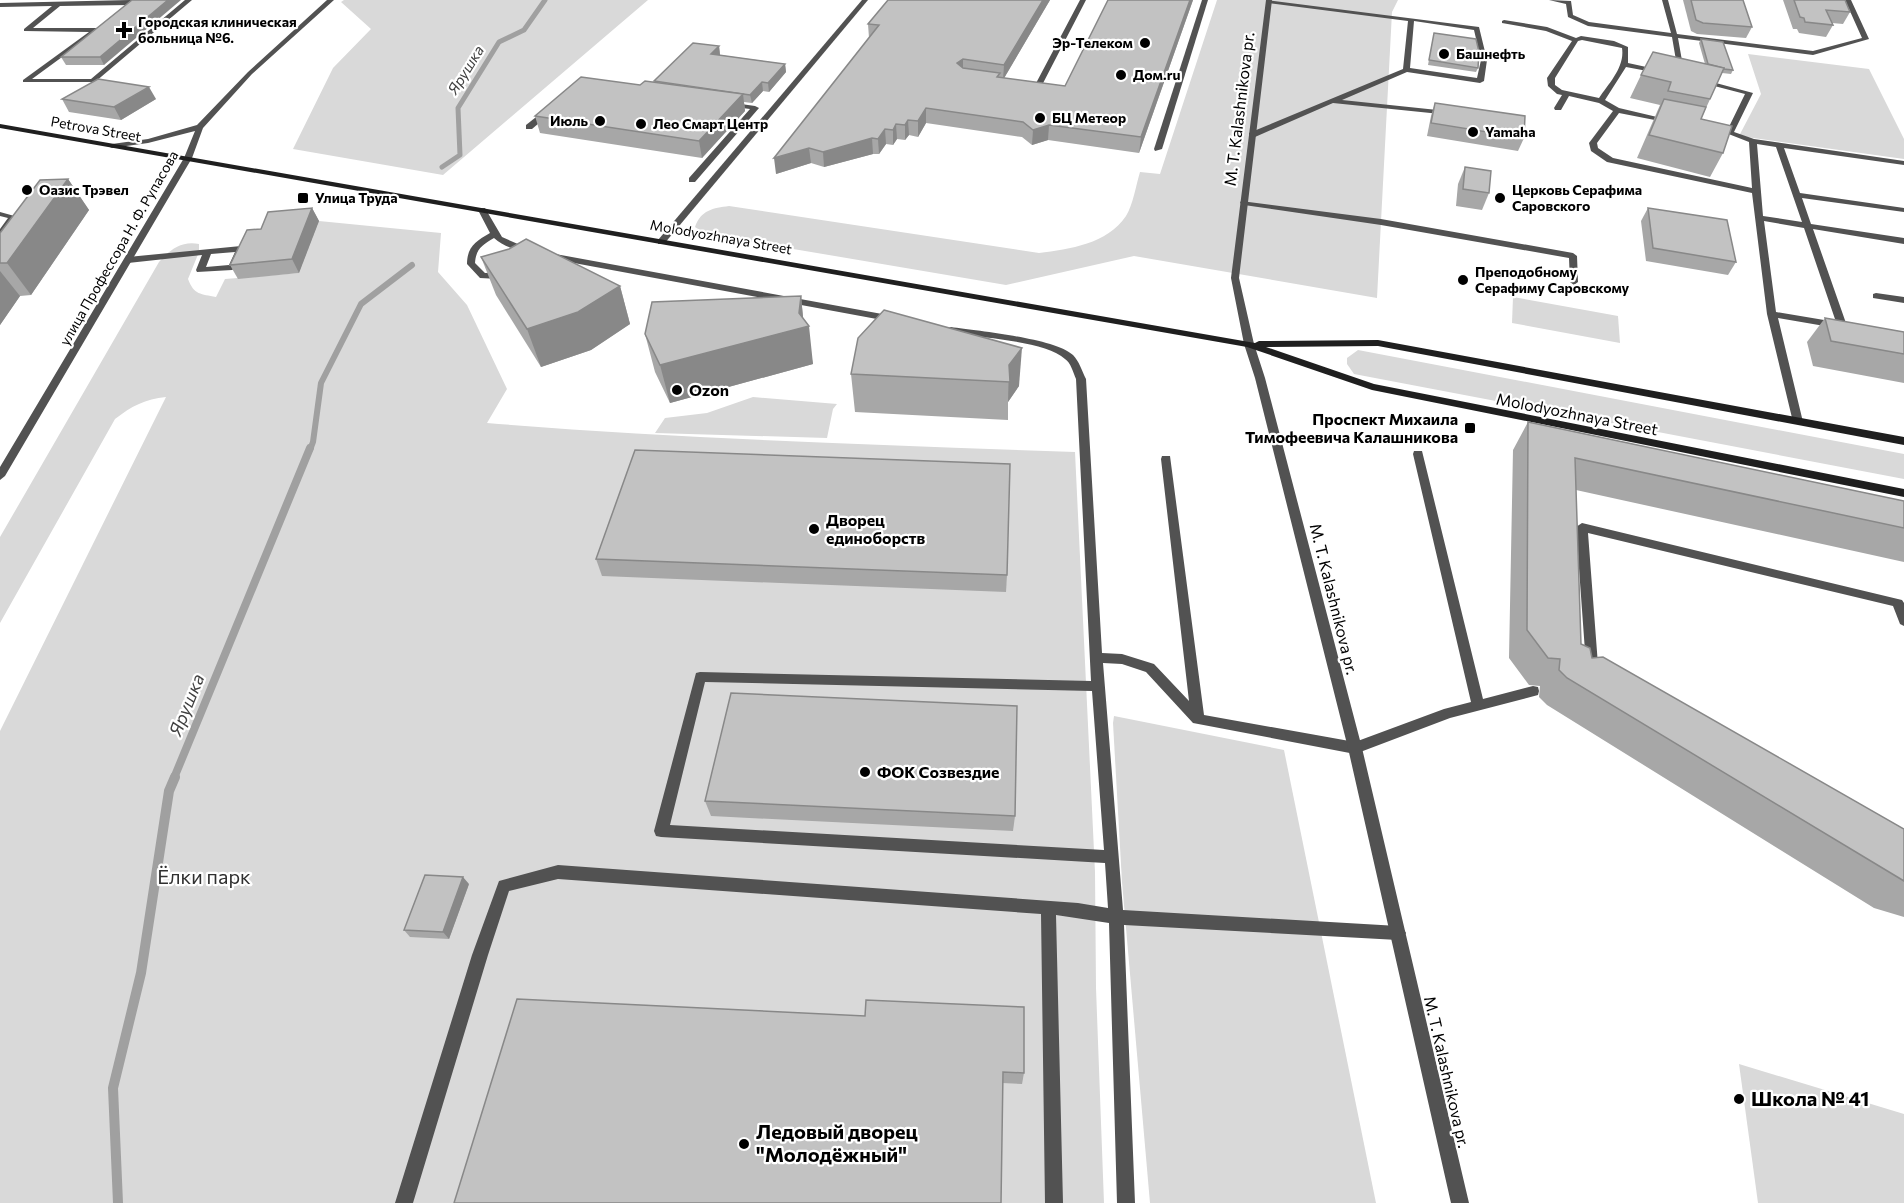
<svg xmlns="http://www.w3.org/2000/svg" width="1904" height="1203" font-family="Commissioner,sans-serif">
<rect width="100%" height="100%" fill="#fff"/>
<g fill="#d9d9d9">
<polygon points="344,0 648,0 443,175 293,149 333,68 371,29 341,2"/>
<path d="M1217 0H1398L1392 12 1377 298 1134 256 1006 285 705 234 695 227C701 210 713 208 729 206L1039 253C1070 249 1107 244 1126 216 1133 205 1136 185 1140 172L1160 174Z"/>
<polygon points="1748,54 1869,69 1904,139 1904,159 1739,136 1761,94"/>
<path d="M319 221 441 233 438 272 467 305 507 389 487 423C683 439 879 445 1075 452L1095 872 1096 988 1104 1203H0V731L166 397C145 399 132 406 115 419L0 623V537L159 262C171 249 181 241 199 244V252L188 279C194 295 201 294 216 297L225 279 299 273Z"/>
<polygon points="1513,297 1618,316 1620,343 1512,323"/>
<polygon points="1358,350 1904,454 1904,479 1354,374 1347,364 1347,358"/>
<polygon points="753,397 837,404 833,409 827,438 655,433 665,418 707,413"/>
<polygon points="1114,716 1284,750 1376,1203 1150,1203 1122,882 1113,723"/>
<polygon points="1739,1064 1904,1114 1904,1203 1758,1203"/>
</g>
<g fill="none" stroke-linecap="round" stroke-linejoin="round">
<polyline stroke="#a0a0a0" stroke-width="5" points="442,167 460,155 458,108 499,42 524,30 545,0"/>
<polyline stroke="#a0a0a0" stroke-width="6" points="310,450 313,442 321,383 361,304 412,265"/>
<polyline stroke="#a0a0a0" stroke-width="8" points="174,778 310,448"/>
<polyline stroke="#a0a0a0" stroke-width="10" points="118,1203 113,1088 141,973 169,791 175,777"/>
<g fill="#525252" fill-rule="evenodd">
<polygon points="130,0 137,0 130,5 60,6 33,28 96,28 99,30 32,79 91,79 185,0 192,0 95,82 23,82 23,80 89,32 24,31 24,29 52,6 0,7 0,3"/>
<polygon points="862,0 868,0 664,244 658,244 658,240"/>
<polygon points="1080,0 1086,0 1040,89 1036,91 1024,90 1024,86 1034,87"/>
<polygon points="1202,0 1208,0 1162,149 1155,151 1154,149"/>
<path d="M1267 0 1479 27 1487 60 1484 81 1480 83 1407 72 1342 100 1447 111 1451 113 1450 115 1333 103 1255 137H1249V133L1403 69 1408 21 1269 3ZM1414 21 1474 30 1481 60 1477 78 1410 68Z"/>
<polygon points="1549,0 1571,1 1573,15 1589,22 1671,33 1662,0 1668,0 1677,34 1813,51 1862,38 1845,0 1851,0 1869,39 1813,55 1678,38 1684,72 1681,74 1678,72 1672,37 1588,26 1568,17 1566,4"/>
<path d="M1504 20 1547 27 1576 38 1581 36 1614 41 1628 47V63L1660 70V72L1658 73 1626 67 1605 100 1619 108 1674 121 1670 123 1619 113 1597 143 1598 148 1613 158 1752 188 1749 142 1726 133 1745 94 1699 82V80L1701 79 1753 93 1734 132 1754 139 1904 161V165L1784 148 1800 193 1904 208V212L1802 198 1811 224 1904 238V244L1813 229 1847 326 1842 329 1778 318 1803 422 1802 424H1794L1793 422 1767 314 1752 193 1607 162 1591 151 1589 143 1613 111 1599 103 1569 96 1561 110H1555L1554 108 1562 95 1557 94 1548 86 1547 78 1572 41 1546 31 1502 23V21ZM1582 40 1622 48C1625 67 1609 83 1599 98L1562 90 1555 85V78L1578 41ZM1757 144 1776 147 1802 222 1763 216ZM1764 221 1804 228 1836 322 1776 312Z"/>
<polygon points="727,102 755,106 759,108 695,182 689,182 689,178 750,109 727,106"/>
<polygon points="545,110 552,112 532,129 526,129 526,125"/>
<polygon points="1241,201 1381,219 1573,253 1577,256 1578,282 1574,285 1570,282 1569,258 1381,225 1244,205 1240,203"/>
<path d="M479 208H485L502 237 534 251 530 254C517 250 504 247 494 238 482 245 476 249 475 263L485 273 506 272V276L499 279 480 278 467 264C467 247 476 241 490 233L478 210Z"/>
<polygon points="0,212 18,217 3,236 0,237 0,229 8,218 0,216"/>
<path d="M241 246 245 249 236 267 232 270 197 272 196 270 202 255 128 263 124 260 128 257ZM235 252 229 265 206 267 211 254Z"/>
<polygon points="550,253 893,316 898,319 893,322 547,258 546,256"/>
<polygon points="1876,293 1904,297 1904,303 1873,298 1873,294"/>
<path d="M951 327C978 331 1054 338 1073 355 1079 361 1082 371 1086 379L1102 653 1122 654 1154 664 1189 701 1161 459 1162 456H1170L1204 715 1355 742 1444 709 1471 702 1413 454 1414 451H1422L1483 699 1533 686 1538 687 1539 691 1538 695 1450 718 1355 754 1193 723 1146 672 1122 664 1103 663 1123 910 1398 926 1403 928 1406 933 1403 938 1398 940 1124 925 1135 1203H1117L1109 923 1056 915 1063 1203H1045L1041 914 558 879 509 891 488 955 413 1203H395L472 955 499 881 558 865 1078 903 1108 908 1105 863 661 837 656 836 654 831 696 673 700 672 1091 681 1076 379C1073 372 1071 363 1065 359 1045 340 976 338 948 332V328ZM705 682 1092 691 1104 850 670 825Z"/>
<polygon points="1582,523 1902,600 1904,603 1904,626 1900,624 1893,606 1588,533 1598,665 1596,669 1588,669 1586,665 1576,527"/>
</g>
<polygon fill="#525252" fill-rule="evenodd" points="327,0 334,0 252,74 203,128 192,158 5,476 0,480 0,467 184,158 195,131 148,143 112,148 108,146 112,144 148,139 197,125 248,72"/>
<polygon fill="#525252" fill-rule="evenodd" points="1266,0 1272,0 1239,278 1254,344 1265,378 1362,748 1469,1203 1451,1203 1348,748 1255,378 1244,344 1231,278"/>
<polygon fill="#1f1f1f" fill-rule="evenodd" points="0,124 1255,343 1259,341 1378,340 1904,437 1904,445 1378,346 1266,347 1374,384 1904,489 1904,497 1372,390 1247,347 0,128"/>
</g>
<g fill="#a7a7a7">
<polygon points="132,0 104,65 66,65 61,57"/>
<polygon points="1050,0 1004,78 1065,86 1108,0 1193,0 1139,153 1048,140 1032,145 1022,137 926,123 918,137 909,135 905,140 897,139 893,145 886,144 879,154 873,154 824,167 811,163 776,174 869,38 868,24"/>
<polygon points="1683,0 1743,0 1752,27 1746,38 1697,34 1691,31"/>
<polygon points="1783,0 1845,0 1850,12 1843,24 1832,23 1833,25 1826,37 1799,33 1797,29 1793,29"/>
<polygon points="1434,33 1478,68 1476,72 1428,65"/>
<polygon points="1701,39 1733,70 1731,74 1722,73 1701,119 1723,153 1710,177 1637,158 1660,105 1630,98 1641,75 1705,64 1699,43"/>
<polygon points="719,46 720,55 785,64 786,72 769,92 763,91 752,103 744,102 745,111 702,158 540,133 535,116 654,82"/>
<polygon points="62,99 156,99 121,120 69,112"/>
<polygon points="1435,103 1524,138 1518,151 1427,136 1431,116"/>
<polygon points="1465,167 1489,193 1482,210 1456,206 1458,184"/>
<polygon points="68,179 89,210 31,295 20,296 0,325 0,233"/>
<polygon points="312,208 319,221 299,273 238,279 230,265 261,229"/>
<polygon points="1648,208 1736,262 1728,275 1646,261 1641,221"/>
<polygon points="481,257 620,286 630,324 591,350 541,367 496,295"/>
<polygon points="801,296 803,318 813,364 670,403 655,372 645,334"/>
<polygon points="884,310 1019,386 1008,402 1008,420 855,412 851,374"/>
<polygon points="1825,318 1904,332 1904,383 1813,366 1807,342"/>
<polygon points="1528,422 1904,501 1904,562 1576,490 1581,644 1592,658 1904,829 1904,917 1874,908 1547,705 1539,697 1540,686 1529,685 1509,658 1513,450"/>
<polygon points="596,559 1007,575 1006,592 602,576"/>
<polygon points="705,801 1015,816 1013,831 711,816"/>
<polygon points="469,884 449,939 410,937 404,930"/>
<polygon points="517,999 1024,1073 1022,1084 1002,1083"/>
</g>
<g fill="#888">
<polygon points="168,0 181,0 104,65 100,57"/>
<polygon points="1043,0 1050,0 1003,80 1004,65"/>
<polygon points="1190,0 1193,0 1139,153 1141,137"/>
<polygon points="719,46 720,55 713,62 711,54"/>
<polygon points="963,59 963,74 957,63"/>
<polygon points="785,64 786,72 769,92 768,83"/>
<polygon points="762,82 763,91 752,103 750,95"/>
<polygon points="149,87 156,99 121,120 114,107"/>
<polygon points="743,94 745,111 702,158 699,141"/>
<polygon points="926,108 926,123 918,137 918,121"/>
<polygon points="908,120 909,135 905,140 905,125"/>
<polygon points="896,124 897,139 893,145 893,130"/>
<polygon points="1049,125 1048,140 1032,145 1033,130"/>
<polygon points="885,129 886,144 879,154 878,139"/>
<polygon points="872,138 873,154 824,167 823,152"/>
<polygon points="809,148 811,163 776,174 774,158"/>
<polygon points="68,179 89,210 31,295 7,263"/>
<polygon points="312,208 319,221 299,273 292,259"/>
<polygon points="0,271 20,296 0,325"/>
<polygon points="620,286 630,324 591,350 541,367 527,329"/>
<polygon points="801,296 804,327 809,326 813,364 670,403 660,365 799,313"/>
<polygon points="1022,348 1019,386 1008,402 1009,365"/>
<polygon points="463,877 469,884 449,939 443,932"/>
</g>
<g fill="#c2c2c2" stroke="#888" stroke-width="1.5">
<polygon points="132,0 168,0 100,57 61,57"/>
<polygon points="888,0 1043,0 1004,65 963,59 957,63 963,68 1000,73 997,77 1065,86 1108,0 1190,0 1141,137 1049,125 1033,130 1023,122 926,108 918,121 908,120 905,125 896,124 893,130 885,129 878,139 872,138 823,152 809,148 774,158 879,25 868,24"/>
<polygon points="1691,0 1743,0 1752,27 1703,23 1696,20"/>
<polygon points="1794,0 1845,0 1850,12 1826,10 1833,25 1805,22 1804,18 1800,17"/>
<polygon points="1434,33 1476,39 1479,52 1478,68 1429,60"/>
<polygon points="1701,39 1723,42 1733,70 1724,69 1724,68 1708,64"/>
<polygon points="693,43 719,46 711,54 785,64 768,83 762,82 750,95 654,81"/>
<polygon points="1653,52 1724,68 1710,99 1668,91 1671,82 1641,75"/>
<polygon points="581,77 640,85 645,81 743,94 699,141 535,116"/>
<polygon points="98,79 149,87 114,107 62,99"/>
<polygon points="1664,99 1706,107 1701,119 1732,126 1723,153 1649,135"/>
<polygon points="1435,103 1525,116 1524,138 1431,123"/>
<polygon points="1465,167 1491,171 1489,193 1463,189"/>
<polygon points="68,179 7,263 0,263 0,233 40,180"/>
<polygon points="312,208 292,259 230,265 247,230 261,229 268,212"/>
<polygon points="1648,208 1727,220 1736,262 1653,248"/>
<polygon points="526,239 620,286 578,312 527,329 481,257 509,249"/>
<polygon points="801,296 799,313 809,326 660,365 645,334 652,302"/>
<polygon points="884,310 1022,348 1009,365 1010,382 851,374 858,338"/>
<polygon points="1825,318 1904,332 1904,354 1831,341"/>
<polygon points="1528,422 1904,501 1904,528 1575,458 1581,644 1590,648 1592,658 1603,657 1904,829 1904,881 1567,678 1559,670 1560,659 1548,658 1527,630"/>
<polygon points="635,450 1010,464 1007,575 596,559"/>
<polygon points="731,693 1017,706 1015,816 705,801"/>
<polygon points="425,875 463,877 443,932 404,930"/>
<polygon points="517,999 865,1016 866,1000 1024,1007 1024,1073 1003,1072 1001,1203 454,1203"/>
</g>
<g fill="#000" stroke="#fff" stroke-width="2">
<path d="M121 21h6v6h6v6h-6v6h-6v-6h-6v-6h6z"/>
<circle cx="1145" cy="43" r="6"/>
<circle cx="1444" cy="54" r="6"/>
<circle cx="1121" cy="75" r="6"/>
<circle cx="1040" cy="118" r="6"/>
<circle cx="600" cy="121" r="6"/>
<circle cx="641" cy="124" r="6"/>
<circle cx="1473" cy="132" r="6"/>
<circle cx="27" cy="190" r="6"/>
<rect x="297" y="192" width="12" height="12" rx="3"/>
<circle cx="1500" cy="198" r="6"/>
<circle cx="1463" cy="280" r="6"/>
<circle cx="677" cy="390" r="6"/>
<rect x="1464" y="422" width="12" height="12" rx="3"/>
<circle cx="814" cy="529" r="6"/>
<circle cx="865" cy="772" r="6"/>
<circle cx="1739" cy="1099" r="6"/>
<circle cx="744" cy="1144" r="6"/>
</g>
<g text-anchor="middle" stroke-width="4.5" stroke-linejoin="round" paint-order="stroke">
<g font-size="14" font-weight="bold" fill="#000" stroke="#fff" text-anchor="start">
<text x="138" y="27">Городская клиническая<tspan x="138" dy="16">больница №6.</tspan></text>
<text x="1133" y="48" text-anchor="end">Эр-Телеком</text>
<text x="1456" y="59">Башнефть</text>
<text x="1133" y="80">Дом.ru</text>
<text x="1052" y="123">БЦ Метеор</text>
<text x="588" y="126" text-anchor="end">Июль</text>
<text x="653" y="129">Лео Смарт Центр</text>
<text x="1485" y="137">Yamaha</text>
<text x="39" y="195">Оазис Трэвел</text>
<text x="1512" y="195">Церковь Серафима<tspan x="1512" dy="16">Саровского</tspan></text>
<text x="315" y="203">Улица Труда</text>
<text x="1475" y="277">Преподобному<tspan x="1475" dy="16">Серафиму Саровскому</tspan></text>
</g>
<g font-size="14" fill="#000" stroke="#fff">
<text transform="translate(96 129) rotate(10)" y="5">Petrova Street</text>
<text transform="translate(721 237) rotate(10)" y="5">Molodyozhnaya Street</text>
<text transform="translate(119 248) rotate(-60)" y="5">улица Профессора Н. Ф. Рупасова</text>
</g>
<g font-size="15" font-style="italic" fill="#414141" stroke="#fff">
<text transform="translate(466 70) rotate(-58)" y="5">Ярушка</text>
</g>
<g font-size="16" fill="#000" stroke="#fff">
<text transform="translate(1239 109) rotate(-83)" y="6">M. T. Kalashnikova pr.</text>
<text transform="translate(1577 414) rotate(11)" y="6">Molodyozhnaya Street</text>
<text transform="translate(1334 599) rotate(76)" y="6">M. T. Kalashnikova pr.</text>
<text transform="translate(1447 1072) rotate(77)" y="6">M. T. Kalashnikova pr.</text>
</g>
<g font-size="16" font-weight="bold" fill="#000" stroke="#fff" text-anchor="start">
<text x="689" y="396">Ozon</text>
<text x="1458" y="425" text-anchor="end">Проспект Михаила<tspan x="1458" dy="18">Тимофеевича Калашникова</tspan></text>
<text x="826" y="526">Дворец<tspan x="826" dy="18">единоборств</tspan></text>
<text x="877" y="778">ФОК Созвездие</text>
</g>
<g font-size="18" font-style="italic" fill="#414141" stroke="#fff">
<text transform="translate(187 705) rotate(-68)" y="6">Ярушка</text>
</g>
<g font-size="20" fill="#303030" stroke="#fff">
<text x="204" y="884">Ёлки парк</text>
</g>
<g font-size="20" font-weight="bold" fill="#000" stroke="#fff" text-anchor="start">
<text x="1751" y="1106">Школа № 41</text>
<text x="756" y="1139">Ледовый дворец<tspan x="756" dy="23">"Молодёжный"</tspan></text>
</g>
</g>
</svg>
